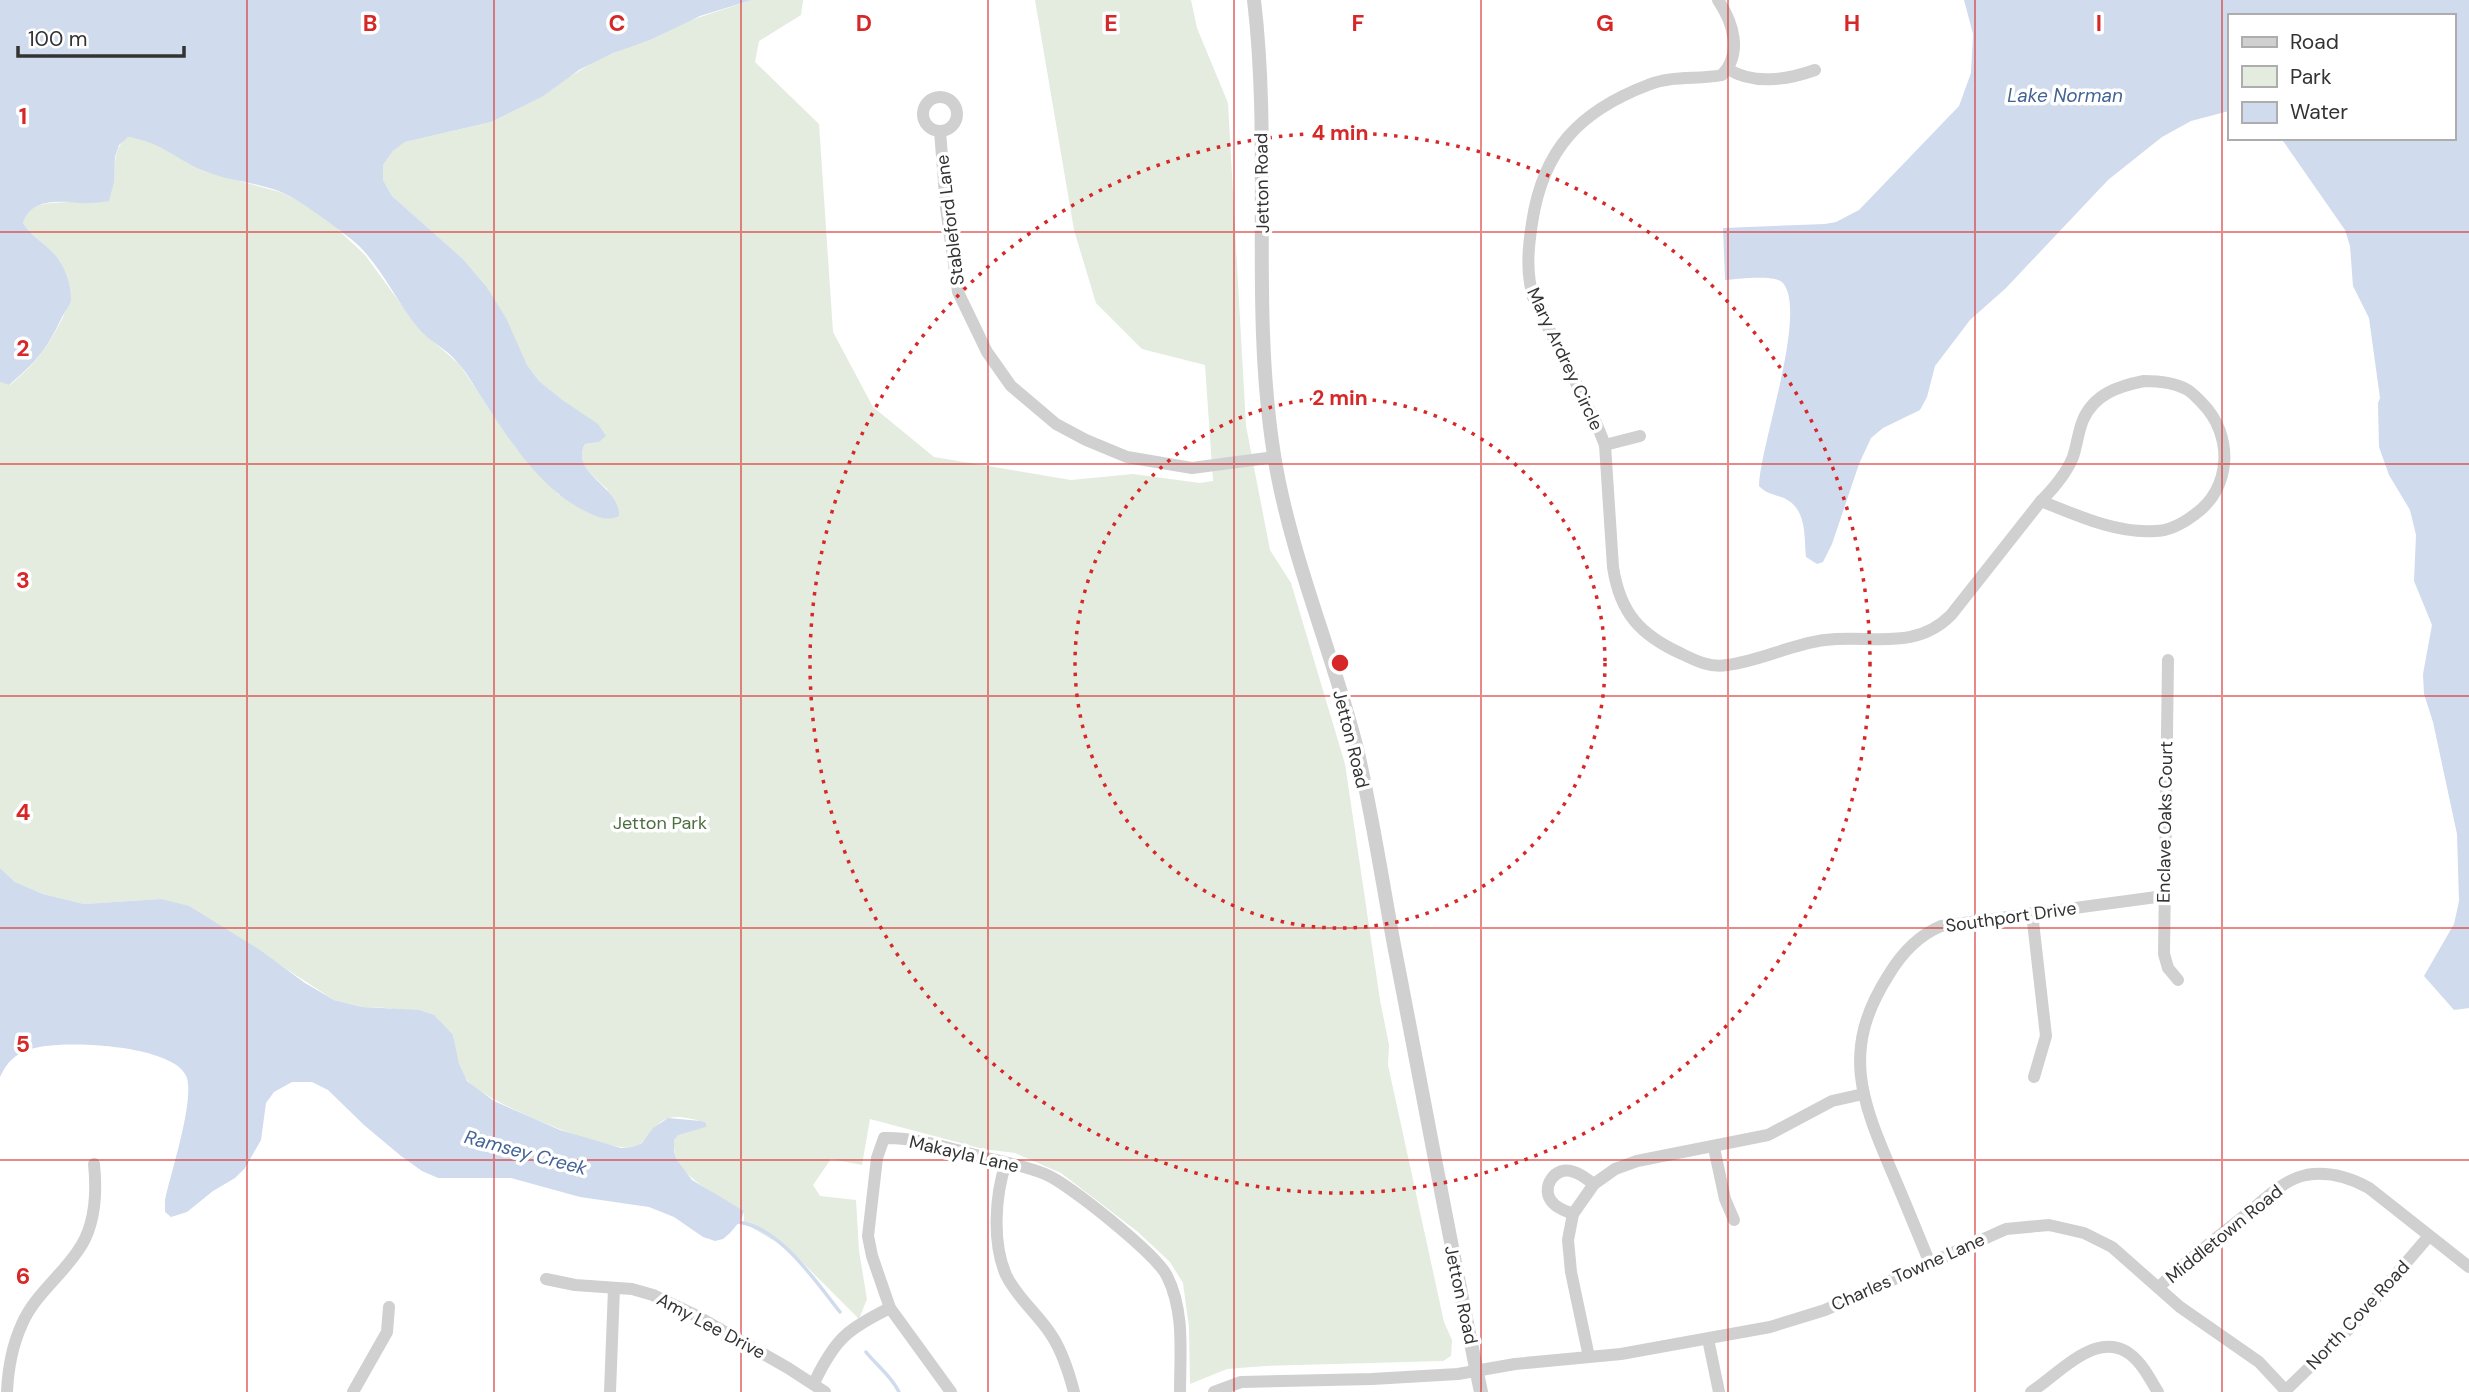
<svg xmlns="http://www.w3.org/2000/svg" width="2469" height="1392" font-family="'DM Sans',sans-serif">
<rect width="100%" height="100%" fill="#fff"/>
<path fill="#e3ecdf" d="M752 0H803L801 15 759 41 755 62 819 124 833 332 873 407 934 457 1071 480 1133 474 1200 483 1213 481 1205 365 1142 349 1096 303 1074 230 1035 0H1191L1197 28 1228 103 1246 426 1270 550 1291 583 1345 764 1380 1000 1389 1045 1388 1065 1444 1322 1452 1340 1451 1356 1443 1361 1265 1366 1227 1369 1190 1384 1189 1327 1183 1283 1170 1262 1138 1232 1061 1173 1015 1153 983 1149 870 1119 862 1165 831 1159 813 1185 820 1196 856 1200 859 1251 867 1299 859 1319 790 1250 744 1223V1211C722 1198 671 1175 674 1144 674 1140 674 1137 678 1134 685 1130 698 1129 706 1127L701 1121C692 1119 679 1115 669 1118 653 1122 649 1143 633 1147 607 1153 484 1102 467 1080 457 1068 456 1050 453 1035L390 1008 362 1007 334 1000 234 935 161 899 84 904 43 894 15 882 0 868V382L10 385C38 361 46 350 63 317 65 312 71 303 71 298 71 284 66 269 57 257 47 244 32 238 23 223 31 198 54 205 74 201 87 199 102 188 114 182 115 165 113 147 128 137L145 139 162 146 203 171 280 192 305 204 330 222 365 255 420 330 459 364 516 448 559 495 608 490C595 477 574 464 585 444L599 442 564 401 539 381 527 365 486 286 463 259 392 196 383 180V165L393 151 405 142 491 122 542 97 564 80 596 61 624 48 650 40 685 22Z"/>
<g fill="#d0dbed">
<path d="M0 0H752L700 16 650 40 613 53 579 70 542 97 491 122 405 142 393 151 383 165V180L392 196 463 259 486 286 506 318 527 365 539 381 564 401 598 424 606 436 599 442 585 444C569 473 621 487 619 516 608 521 600 518 589 513 541 491 510 441 482 398 474 386 467 373 458 363 447 349 430 342 418 328 396 301 378 260 351 239 328 222 307 204 281 192 256 182 229 181 204 171 175 159 162 142 128 137L119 145 115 157 114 182 109 201C100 202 90 204 81 203 60 201 31 198 23 223 32 238 47 244 57 257 66 269 71 284 71 298 72 303 65 312 62 317 46 351 37 361 9 385L0 382Z"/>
<path d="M1964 0H2469V1008L2454 1010 2424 976 2454 924 2459 901 2457 834 2433 722 2424 694 2423 674 2432 625 2414 581 2416 535 2410 510 2389 475 2379 447 2378 403 2380 398 2369 318 2353 286 2350 246 2345 230 2281 138H2453V16H2229V111L2191 121 2162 137 2108 180 2006 288 1970 320 1935 366 1927 397 1920 410 1883 428 1871 438 1859 464 1832 544 1823 562 1817 564 1806 557C1804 535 1807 509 1784 498 1775 495 1765 493 1759 486 1760 445 1808 313 1783 283 1775 274 1738 279 1725 280L1723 228 1825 224 1836 222 1859 210 1959 106 1971 73 1973 34Z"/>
<path d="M0 868 15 882 43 894 84 904 161 899 189 906 260 950 305 983 334 1000 362 1007 419 1010 434 1015 453 1035 459 1064 467 1081 494 1101 560 1130 621 1148 633 1147 642 1143 653 1128 668 1118 701 1121 706 1123V1127L678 1135 674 1140V1152L677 1160 692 1180 744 1211 741 1220 730 1233 723 1239 715 1241 703 1237 674 1217 649 1207 580 1197 511 1178H438L422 1171 401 1156 364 1125 328 1090 312 1082H292L274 1092 266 1103 261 1140 245 1168 235 1178 213 1191 187 1212 171 1217 165 1212V1200C171 1172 194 1103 187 1078 177 1044 59 1039 31 1049 15 1054 7 1062 0 1077Z"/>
</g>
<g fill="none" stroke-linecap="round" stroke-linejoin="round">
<g stroke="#d0dbed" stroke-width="3.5">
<path d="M738 1222C780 1227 816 1282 840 1312"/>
<path d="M866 1352C877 1366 891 1375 899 1392"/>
</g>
<g stroke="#d0d0d0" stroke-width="12">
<path d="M1718 0C1733 22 1743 53 1722 75 1698 80 1672 75 1648 85 1580 111 1543 149 1532 223 1528 249 1526 271 1533 297L1597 425 1605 445 1613 567C1620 613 1640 635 1682 654 1696 661 1711 668 1727 665 1761 661 1791 644 1825 640 1871 634 1914 652 1951 615L2041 501"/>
<path d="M1728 69C1753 85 1787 80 1815 70"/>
<circle cx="940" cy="114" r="17"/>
<polyline points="940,131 946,208 958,292 987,352 1011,386 1056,424 1086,440 1127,457 1192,468 1275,457"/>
<path d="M2144 381C2158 381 2173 382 2186 389 2192 392 2197 398 2202 403 2234 435 2232 489 2194 515 2182 524 2169 531 2155 531 2117 534 2076 515 2041 501 2054 488 2066 474 2073 457 2077 445 2078 432 2083 420 2094 394 2119 386 2144 381Z"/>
<polyline points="1605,445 1640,436"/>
<polyline points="2168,660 2164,954 2168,968 2178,980"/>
<polyline points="2032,913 2046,1036 2034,1077"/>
<polyline points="1714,1148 1725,1199 1734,1220"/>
<path d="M1006 1163C995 1195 992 1243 1006 1275 1017 1298 1039 1315 1052 1336 1063 1353 1069 1373 1074 1392"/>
<path d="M1573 1214C1566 1211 1558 1209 1553 1203 1539 1189 1555 1164 1574 1172 1581 1174 1588 1180 1594 1184"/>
<path d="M1929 1261C1917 1232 1905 1202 1892 1172 1861 1099 1841 1050 1888 976 1901 954 1917 936 1941 926L2164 896"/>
<polyline points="546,1279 575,1285 632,1289 653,1295 697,1316 788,1368 825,1392"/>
<path d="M2159 1287C2185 1262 2214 1240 2243 1217 2262 1202 2282 1180 2306 1175 2329 1171 2349 1177 2369 1188L2469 1267"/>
<polyline points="1708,1339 1719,1392"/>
<polyline points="1589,1357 1571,1272 1568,1240 1573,1214 1594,1184 1615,1169 1637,1161 1768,1135 1832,1101 1863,1094"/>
<path d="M814 1383C835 1339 847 1329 890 1308"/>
<path d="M7 1392C8 1369 12 1346 22 1324 34 1296 60 1277 77 1252 95 1228 97 1193 94 1164"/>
<polyline points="353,1392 387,1332 389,1307"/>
<polyline points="610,1392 614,1288"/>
<path d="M951 1392 890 1308 872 1256 868 1236 877 1158 884 1138C916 1137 951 1149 983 1157 1004 1162 1025 1166 1045 1174 1069 1184 1156 1254 1167 1276 1185 1312 1180 1353 1180 1392"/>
<polyline points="1214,1392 1241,1382 1372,1379 1458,1374 1515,1364 1621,1354 1770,1327 1825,1310 2006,1229 2049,1225 2084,1233 2112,1247 2180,1307 2259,1362 2287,1392"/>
<path d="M2031 1392C2063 1371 2105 1320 2140 1364 2147 1372 2152 1383 2158 1392"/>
<polyline points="2284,1392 2351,1327 2429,1236"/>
</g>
<path stroke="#d0d0d0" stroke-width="14" d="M1254 0C1272 151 1250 304 1274 455 1290 555 1332 650 1357 749 1372 813 1382 880 1394 945 1423 1094 1450 1243 1481 1392"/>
</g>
<path fill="none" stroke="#d62828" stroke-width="2" stroke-opacity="0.55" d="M247 0V1392M494 0V1392M741 0V1392M988 0V1392M1234 0V1392M1481 0V1392M1728 0V1392M1975 0V1392M2222 0V1392M0 232H2469M0 464H2469M0 696H2469M0 928H2469M0 1160H2469"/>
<g fill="none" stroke="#d62828" stroke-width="3.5" stroke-dasharray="3.5 7">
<circle cx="1340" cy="663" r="265"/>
<circle cx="1340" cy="663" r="530"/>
</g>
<g text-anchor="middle" stroke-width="7" stroke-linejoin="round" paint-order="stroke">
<g font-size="18" fill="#333" stroke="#fff">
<text transform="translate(1262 183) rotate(-91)" y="6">Jetton Road</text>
<text transform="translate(950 220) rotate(-97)" y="6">Stableford Lane</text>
<text transform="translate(1565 359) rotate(65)" y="6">Mary Ardrey Circle</text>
<text transform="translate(1351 739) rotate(76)" y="6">Jetton Road</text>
<text transform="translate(2165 822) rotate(-89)" y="6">Enclave Oaks Court</text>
<text transform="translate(2011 917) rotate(-8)" y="6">Southport Drive</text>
<text transform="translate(964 1154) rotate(13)" y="6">Makayla Lane</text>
<text transform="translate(2224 1234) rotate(-39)" y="6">Middletown Road</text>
<text transform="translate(1908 1272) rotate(-24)" y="6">Charles Towne Lane</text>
<text transform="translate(1461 1295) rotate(78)" y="6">Jetton Road</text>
<text transform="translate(2358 1315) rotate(-47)" y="6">North Cove Road</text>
<text transform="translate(711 1326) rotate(28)" y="6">Amy Lee Drive</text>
</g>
<g font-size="18" fill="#4c6e40" stroke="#fff">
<text x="660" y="829">Jetton Park</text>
</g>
<g font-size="19" font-style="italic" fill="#426394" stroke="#fff">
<text x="2065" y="102">Lake Norman</text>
<text transform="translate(526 1152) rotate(15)" y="7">Ramsey Creek</text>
</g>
</g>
<g font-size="23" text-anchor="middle" font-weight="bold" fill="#d62828" stroke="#fff" stroke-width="7" stroke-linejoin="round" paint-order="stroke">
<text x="370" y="31">B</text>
<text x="617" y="31">C</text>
<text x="864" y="31">D</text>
<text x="1111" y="31">E</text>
<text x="1358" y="31">F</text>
<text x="1605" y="31">G</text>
<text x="1852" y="31">H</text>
<text x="2099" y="31">I</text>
<text x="23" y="124">1</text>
<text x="23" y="356">2</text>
<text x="23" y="588">3</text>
<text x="23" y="820">4</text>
<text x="23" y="1052">5</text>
<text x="23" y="1284">6</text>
</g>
<circle cx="1340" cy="663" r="10" fill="#d62828" stroke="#fff" stroke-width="3.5"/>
<g font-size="21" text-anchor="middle" font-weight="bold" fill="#d62828" stroke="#fff" stroke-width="7" stroke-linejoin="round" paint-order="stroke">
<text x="1340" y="140">4 min</text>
<text x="1340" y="405">2 min</text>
</g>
<rect x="2228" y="14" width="228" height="126" fill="#ffffff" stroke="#adadad" stroke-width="2"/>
<rect x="2242" y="37" width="35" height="10" fill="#d0d0d0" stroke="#adadad" stroke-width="2"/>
<text x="2290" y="49" font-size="21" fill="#333333">Road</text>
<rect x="2242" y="66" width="35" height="21" fill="#e3ecdf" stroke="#adadad" stroke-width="2"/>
<text x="2290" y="84" font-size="21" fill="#333333">Park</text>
<rect x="2242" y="102" width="35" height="21" fill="#d0dbed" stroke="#adadad" stroke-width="2"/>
<text x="2290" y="119" font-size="21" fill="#333333">Water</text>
<path d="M18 46v10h166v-10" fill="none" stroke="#333333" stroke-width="3.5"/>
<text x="28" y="46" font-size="21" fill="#333333" stroke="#ffffff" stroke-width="5" paint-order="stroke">100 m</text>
</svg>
